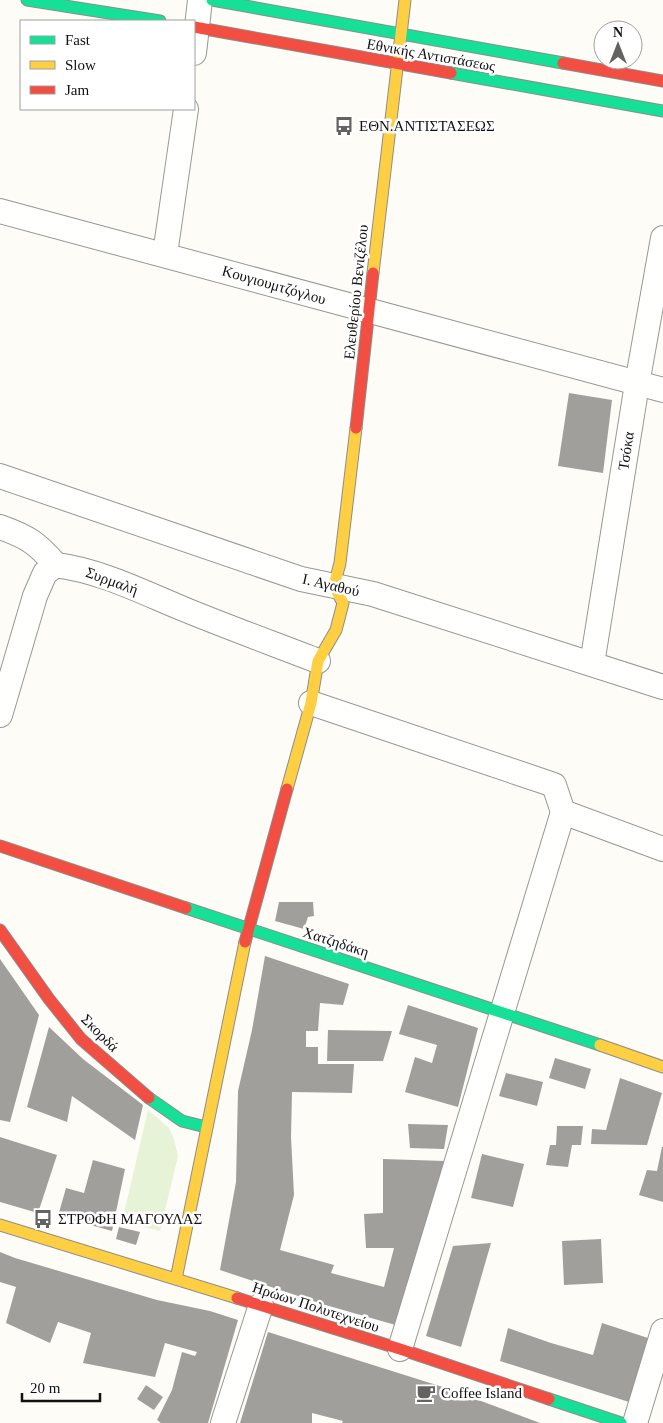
<svg xmlns="http://www.w3.org/2000/svg" width="663" height="1423" font-family="Georgia,serif">
<rect width="100%" height="100%" fill="#fdfcf7"/>
<polygon fill="#e7f3d7" points="148,1110 169,1128 174,1139 178,1156 160,1231 122,1222"/>
<g fill="#a19f9c">
<polygon points="569,393 612,400 603,473 558,466"/>
<polygon points="279,902 313,902 314,916 308,917 304,929 275,921"/>
<polygon points="265,956 349,984 343,1005 320,1003 318,1031 306,1031 306,1047 318,1047 318,1064 354,1064 352,1093 292,1092 291,1137 294,1195 280,1250 334,1265 331,1273 384,1287 394,1248 366,1248 364,1214 383,1213 383,1159 444,1161 399,1326 322,1304 220,1270 236,1182 238,1091 252,1030"/>
<polygon points="0,959 39,1015 10,1122 0,1120"/>
<polygon points="408,1005 478,1028 458,1107 405,1092 415,1057 432,1063 437,1045 399,1034"/>
<polygon points="49,1027 83,1059 143,1105 135,1140 72,1096 67,1122 27,1107"/>
<polygon points="328,1030 392,1031 383,1061 327,1061"/>
<polygon points="555,1058 591,1069 585,1089 549,1078"/>
<polygon points="506,1073 543,1082 537,1106 499,1096"/>
<polygon points="620,1078 662,1093 647,1145 591,1144 592,1129 606,1130"/>
<polygon points="408,1124 448,1125 444,1149 410,1148"/>
<polygon points="557,1126 583,1126 581,1145 572,1145 568,1167 546,1165 550,1145 556,1145"/>
<polygon points="0,1137 57,1155 38,1213 0,1202"/>
<polygon points="662,1147 663,1147 663,1202 639,1195 647,1170 657,1171"/>
<polygon points="482,1154 524,1164 513,1207 471,1198"/>
<polygon points="93,1160 125,1169 112,1231 58,1216 66,1188 84,1193"/>
<polygon points="119,1227 140,1232 136,1245 116,1239"/>
<polygon points="601,1239 603,1283 564,1285 562,1241"/>
<polygon points="491,1243 461,1347 426,1336 453,1246"/>
<polygon points="0,1252 15,1258 157,1300 210,1311 238,1320 208,1423 161,1423 157,1420 172,1390 182,1352 195,1356 197,1352 165,1343 155,1377 83,1363 91,1333 58,1322 50,1343 6,1323 16,1287 0,1282"/>
<polygon points="602,1323 648,1338 629,1402 500,1361 508,1328 551,1343 593,1355"/>
<polygon points="268,1332 446,1388 540,1423 342,1423 343,1421 312,1413 312,1423 240,1423"/>
<polygon points="146,1385 163,1397 154,1410 137,1399"/>
</g>
<g fill="none" stroke-linecap="round" stroke-linejoin="round">
<g stroke="#979795" stroke-width="26">
<g id="street">
<polyline points="194,53 200,0"/>
<path d="M0 211C222 269 442 332 663 390"/>
<polyline points="165,254 186,109"/>
<polyline points="0,476 301,579 373,594 663,687"/>
<path d="M0 527C28 537 37 543 56 565"/>
<polyline points="592,664 637,384 663,238"/>
<polyline points="311,703 554,785 563,812 663,849"/>
<path d="M0 715 35 596 45 573 56 565C102 571 144 593 186 610 230 628 274 644 318 661"/>
<polyline points="400,1349 563,812"/>
<polyline points="223,1423 261,1305"/>
<polyline points="635,1423 663,1331"/>
</g>
</g>
<g stroke="#8e8d8b" stroke-width="13">
<g id="fast">
<polyline points="27,0 160,21"/>
<polyline points="212,0 563,63"/>
<polyline points="451,73 663,111"/>
<polyline points="186,908 600,1045"/>
<polyline points="149,1098 182,1121 206,1127"/>
<polyline points="549,1399 621,1423"/>
</g>
</g>
<g stroke="#8e8d8b" stroke-width="13">
<g id="slow">
<polyline points="373,273 405,0"/>
<polyline points="287,789 311,703 318,661 336,630 343,603 334,586 340,563 356,428"/>
<polyline points="600,1045 663,1067"/>
<polyline points="0,1225 237,1298"/>
<polyline points="176,1279 245,942"/>
</g>
</g>
<g stroke="#8e8d8b" stroke-width="13">
<g id="jam">
<polyline points="194,27 451,73"/>
<polyline points="563,63 663,81"/>
<polyline points="356,428 373,273"/>
<polyline points="0,846 186,908"/>
<polyline points="0,930 49,999 81,1039 149,1098"/>
<polyline points="245,942 287,789"/>
<polyline points="237,1298 400,1349 549,1399"/>
</g>
</g>
<use href="#street" stroke="#fffffe" stroke-width="24"/>
<use href="#fast" stroke="#16e098" stroke-width="11"/>
<use href="#slow" stroke="#ffcf43" stroke-width="11"/>
<use href="#jam" stroke="#f24e42" stroke-width="11"/>
</g>
<defs>
<g id="bus-bare" transform="scale(1.5)"><path d="M-5-6H5V4H4V6H2V4H-2V6H-4V4H-5ZM-3.5-4V0h7V-4ZM-3.5 1.2v1.5H-2V1.2ZM2 1.2v1.5H3.5V1.2Z" fill="#646362" stroke="#fff" stroke-width="2.5" paint-order="stroke"/></g>
<g id="cafe-bare" transform="scale(1.5)"><path d="M-5.5-4.5H6V0H3Q3 3.5 0 3.5H-2.5Q-5.5 3.5-5.5 0ZM3-3.2v2h1.7v-2ZM-6 4.5H4V6H-6Z" fill="#646362" stroke="#fff" stroke-width="2.5" paint-order="stroke"/></g>
</defs>
<g fill-rule="evenodd">
<use href="#bus-bare" x="344" y="126"/>
<use href="#bus-bare" x="43" y="1219"/>
<use href="#cafe-bare" x="426" y="1393"/>
</g>
<g text-anchor="middle" stroke-width="5" stroke-linejoin="round" paint-order="stroke">
<g font-size="15" fill="#111" stroke="#fff">
<text transform="translate(431 55) rotate(10)" y="5">Εθνικής Αντιστάσεως</text>
<text transform="translate(274 285) rotate(16)" y="5">Κουγιουμτζόγλου</text>
<text transform="translate(356 292) rotate(-84)" y="5">Ελευθερίου Βενιζέλου</text>
<text transform="translate(626 451) rotate(-81)" y="5">Τσόκα</text>
<text transform="translate(112 581) rotate(20)" y="5">Συρμαλή</text>
<text transform="translate(331 585) rotate(13)" y="5">Ι. Αγαθού</text>
<text transform="translate(336 942) rotate(18)" y="5">Χατζηδάκη</text>
<text transform="translate(100 1033) rotate(45)" y="5">Σκορδά</text>
<text transform="translate(316 1307) rotate(18)" y="5">Ηρώων Πολυτεχνείου</text>
</g>
<g font-size="15" fill="#111" stroke="#fff" text-anchor="start">
<text x="359" y="131">ΕΘΝ.ΑΝΤΙΣΤΑΣΕΩΣ</text>
<text x="58" y="1224">ΣΤΡΟΦΗ ΜΑΓΟΥΛΑΣ</text>
<text x="441" y="1398">Coffee Island</text>
</g>
</g>
<rect x="20" y="20" width="175" height="90" fill="#ffffff" stroke="#a0a0a0"/>
<rect x="30" y="36" width="25" height="8" fill="#16e098" stroke="#a0a0a0"/>
<text x="65" y="45" font-size="15" fill="#111111">Fast</text>
<rect x="30" y="61" width="25" height="8" fill="#ffcf43" stroke="#a0a0a0"/>
<text x="65" y="70" font-size="15" fill="#111111">Slow</text>
<rect x="30" y="86" width="25" height="8" fill="#f24e42" stroke="#a0a0a0"/>
<text x="65" y="95" font-size="15" fill="#111111">Jam</text>
<g transform="translate(618 45)"><circle r="24" fill="#ffffff" stroke="#a0a0a0"/>
<path d="M0-4L9 19L0 12L-9 19Z" fill="#646362"/>
<text y="-8" font-size="14" font-weight="bold" text-anchor="middle" fill="#111111">N</text>
</g>
<path d="M22 1393v8h78v-8" fill="none" stroke="#111111" stroke-width="2.5"/>
<text x="30" y="1393" font-size="15" fill="#111111" stroke="#ffffff" stroke-width="4" paint-order="stroke">20 m</text>
</svg>
